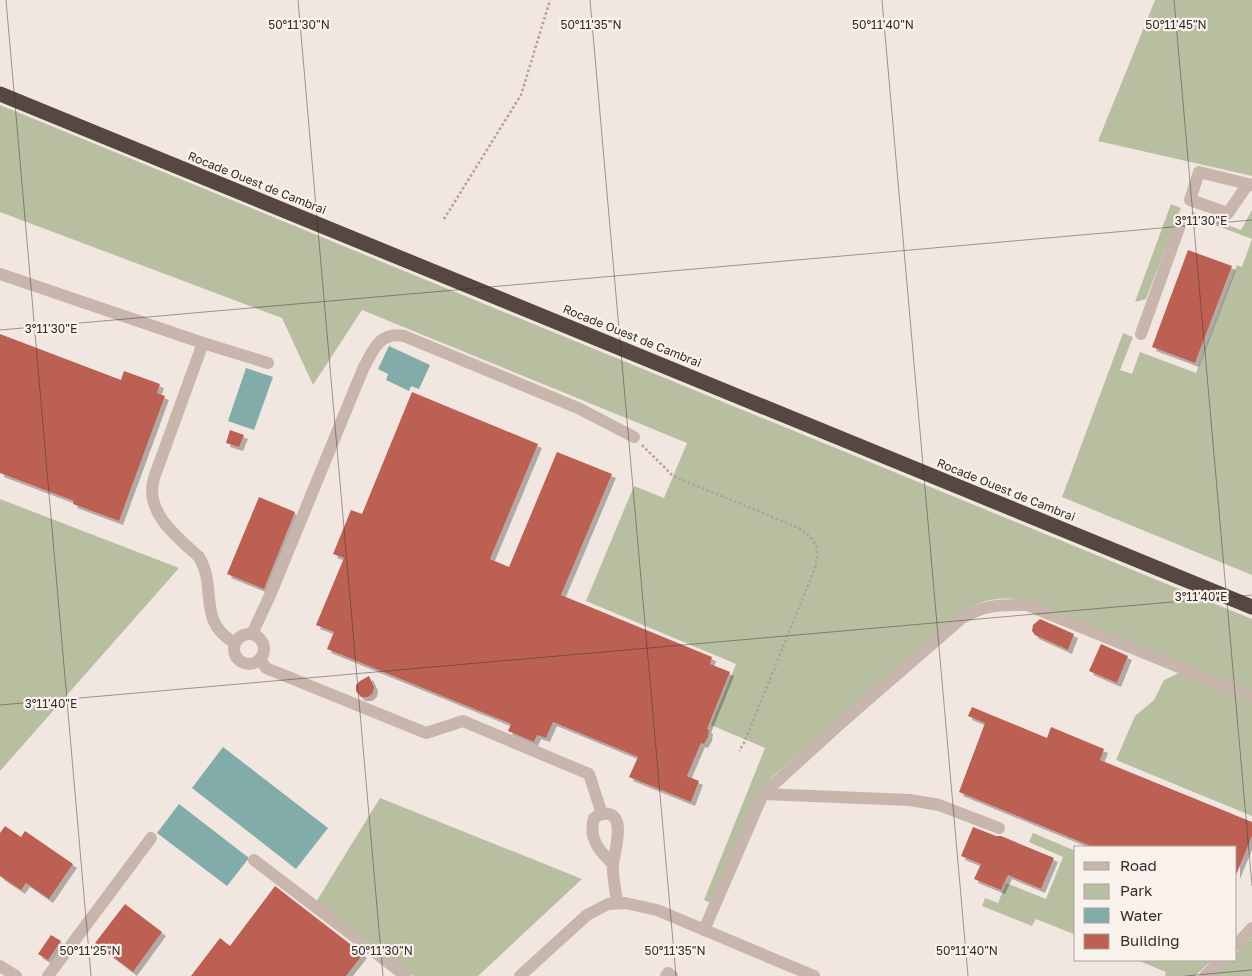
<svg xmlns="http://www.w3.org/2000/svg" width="1252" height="976" font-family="'Golos Text',sans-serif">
<defs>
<filter id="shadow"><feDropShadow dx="4" dy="4" stdDeviation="0" flood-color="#0004"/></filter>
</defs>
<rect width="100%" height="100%" fill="#f1e7e0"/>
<g fill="#b8bfa1">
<polygon points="1155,0 1252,0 1252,176 1098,141"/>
<path d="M0 105 1252 619V691L1025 600C998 596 982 599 959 614L772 777 763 789 714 904 704 900 765 748 711 725 736 664 586 601 634 486 664 498 687 443 362 310 313 385 282 318 0 212Z"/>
<polygon points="1171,204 1181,208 1146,299 1135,302"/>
<polygon points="1252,210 1252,575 1062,497 1123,333 1133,337 1120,370 1132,374 1140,352 1196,373 1237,265 1242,267 1252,239 1199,219 1195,228 1188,226 1187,223 1192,212 1241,230"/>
<polygon points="0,499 179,568 0,771"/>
<polygon points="1179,673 1252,702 1252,816 1116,760 1135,716 1154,700 1164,680"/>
<polygon points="380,798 582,879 478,976 414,976 316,902"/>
<polygon points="1033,833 1076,851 1076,935 1036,919 1032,926 982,906 985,898 998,903 1006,883 1046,899 1063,857 1029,842"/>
<polygon points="1252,937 1252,976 1212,976 1229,960 1236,960 1236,953"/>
<polygon points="1137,960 1212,960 1195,976 1165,976 1166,972"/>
</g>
<g fill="#81aca9">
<polygon points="389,346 430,365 419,389 411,386 409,391 386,380 388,374 378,369"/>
<polygon points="246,368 273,377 254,430 228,421"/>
<polygon points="223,747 328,828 296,869 192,788"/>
<polygon points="179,804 249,858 227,886 157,833"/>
</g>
<g fill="#bc6053" filter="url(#shadow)">
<polygon points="1188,250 1232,266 1195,363 1152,347"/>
<polygon points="0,334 121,380 124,371 160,384 157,393 165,396 119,521 73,504 74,501 0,473"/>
<polygon points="412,392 538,444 490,559 509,567 557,452 612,474 561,595 712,657 710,664 730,672 707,729 709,730 708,737 704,744 701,743 687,776 699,781 691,802 629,777 638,757 553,722 546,738 537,735 534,742 508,731 511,724 327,649 334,632 316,625 344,558 333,554 351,510 362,514"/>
<polygon points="230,430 244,435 239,447 226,443"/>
<polygon points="259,497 295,512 264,589 227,574"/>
<polygon points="1040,619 1074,634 1068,650 1035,635 1032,631 1033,625"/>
<polygon points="1101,644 1128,656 1117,683 1089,671"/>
<polygon points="369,676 374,687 373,693 368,697 361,697 356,691 356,685 360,681"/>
<polygon points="972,707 1047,738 1051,727 1104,749 1100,760 1252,822 1252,836 1236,875 1236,847 1093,847 959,792 985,723 968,716"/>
<polygon points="5,826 21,837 25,831 73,864 49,899 26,883 21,890 0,876 0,833"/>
<polygon points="973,827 996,836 1001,836 1054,858 1041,889 1008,875 1001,890 974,879 981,864 961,856"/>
<polygon points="275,886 363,954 346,976 191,976 220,938 230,946"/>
<polygon points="125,904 162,932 133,972 95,943"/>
<polygon points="51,935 61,941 48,960 38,954"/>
</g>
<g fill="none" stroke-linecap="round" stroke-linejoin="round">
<g stroke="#b4a097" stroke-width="2.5" stroke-dasharray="2.5 2.5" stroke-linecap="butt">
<polyline points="444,219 521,95 550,0"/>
<path d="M642 445 673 476 799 528C816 540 820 547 815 568L744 743 739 751"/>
</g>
<g stroke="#c8b6ac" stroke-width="12">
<polyline points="1248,184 1228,213 1190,200 1199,172 1248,184 1252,185"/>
<path d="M0 274 203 343 154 478C144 512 176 536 199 557 218 588 196 621 235 643"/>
<polyline points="1141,334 1180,225"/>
<polyline points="203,343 268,363"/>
<circle cx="249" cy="649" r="15"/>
<path d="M252 634 271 593 363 369C373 351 379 331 404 336L578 408 634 437"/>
<polyline points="260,659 266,668 426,733 463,721 589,774 602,814"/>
<polyline points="763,794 910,800 939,805 999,828"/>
<polyline points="254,860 406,976"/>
<path d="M613 864C599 851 588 838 594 818 598 815 603 813 609 814 626 818 614 853 613 864 612 876 616 891 617 903"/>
<path d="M704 930 763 794 841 723 962 618C986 604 1000 605 1027 605L1252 697"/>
<polyline points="1236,945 1252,928"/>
<polyline points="0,966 16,976"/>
<polyline points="48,976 151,838"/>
<polyline points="520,976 587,915 608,904 625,903 657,910 814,976"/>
<polyline points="666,976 668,973 672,976"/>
<polyline points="1205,976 1221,960"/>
</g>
<polyline stroke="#574742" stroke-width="15" points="0,94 1252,607"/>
</g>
<path fill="none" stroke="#372d2b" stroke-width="1" stroke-opacity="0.45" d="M6 0 91 976M298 0 383 976M590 0 676 976M882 0 968 976M1174 0 1252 886M0 330 1252 220M0 705 1252 595M1185 976 1252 970"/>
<g text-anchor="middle" stroke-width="4.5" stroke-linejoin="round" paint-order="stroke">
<g font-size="12" fill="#372d2b" stroke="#f9f1ec">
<text transform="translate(257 183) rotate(22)" y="4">Rocade Ouest de Cambrai</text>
<text transform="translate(632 336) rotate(22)" y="4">Rocade Ouest de Cambrai</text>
<text transform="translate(1006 490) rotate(22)" y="4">Rocade Ouest de Cambrai</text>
</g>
</g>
<g font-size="12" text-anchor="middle" fill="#372d2b" stroke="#f9f1ec" stroke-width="4.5" stroke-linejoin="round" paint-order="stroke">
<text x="299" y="29">50°11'30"N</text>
<text x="1176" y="29">50°11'45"N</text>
<text x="591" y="29">50°11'35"N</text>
<text x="883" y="29">50°11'40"N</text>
<text x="1201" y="225">3°11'30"E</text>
<text x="51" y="333">3°11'30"E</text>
<text x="1201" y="601">3°11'40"E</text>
<text x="51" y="708">3°11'40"E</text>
<text x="90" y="955">50°11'25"N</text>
<text x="382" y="955">50°11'30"N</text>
<text x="675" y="955">50°11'35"N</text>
<text x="967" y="955">50°11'40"N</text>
</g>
<rect x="1074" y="846" width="162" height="115" fill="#f9f1ec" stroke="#aba39f"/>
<rect x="1084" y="862" width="25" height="8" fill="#c8b6ac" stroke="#aba39f"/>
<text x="1120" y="871" font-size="15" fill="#372d2b">Road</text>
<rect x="1084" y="884" width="25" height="15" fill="#b8bfa1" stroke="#aba39f"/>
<text x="1120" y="896" font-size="15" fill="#372d2b">Park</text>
<rect x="1084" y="908" width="25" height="15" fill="#81aca9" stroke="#aba39f"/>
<text x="1120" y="921" font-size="15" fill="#372d2b">Water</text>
<rect x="1084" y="934" width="25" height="15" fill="#bc6053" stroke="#aba39f"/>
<text x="1120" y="946" font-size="15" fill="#372d2b">Building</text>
</svg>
